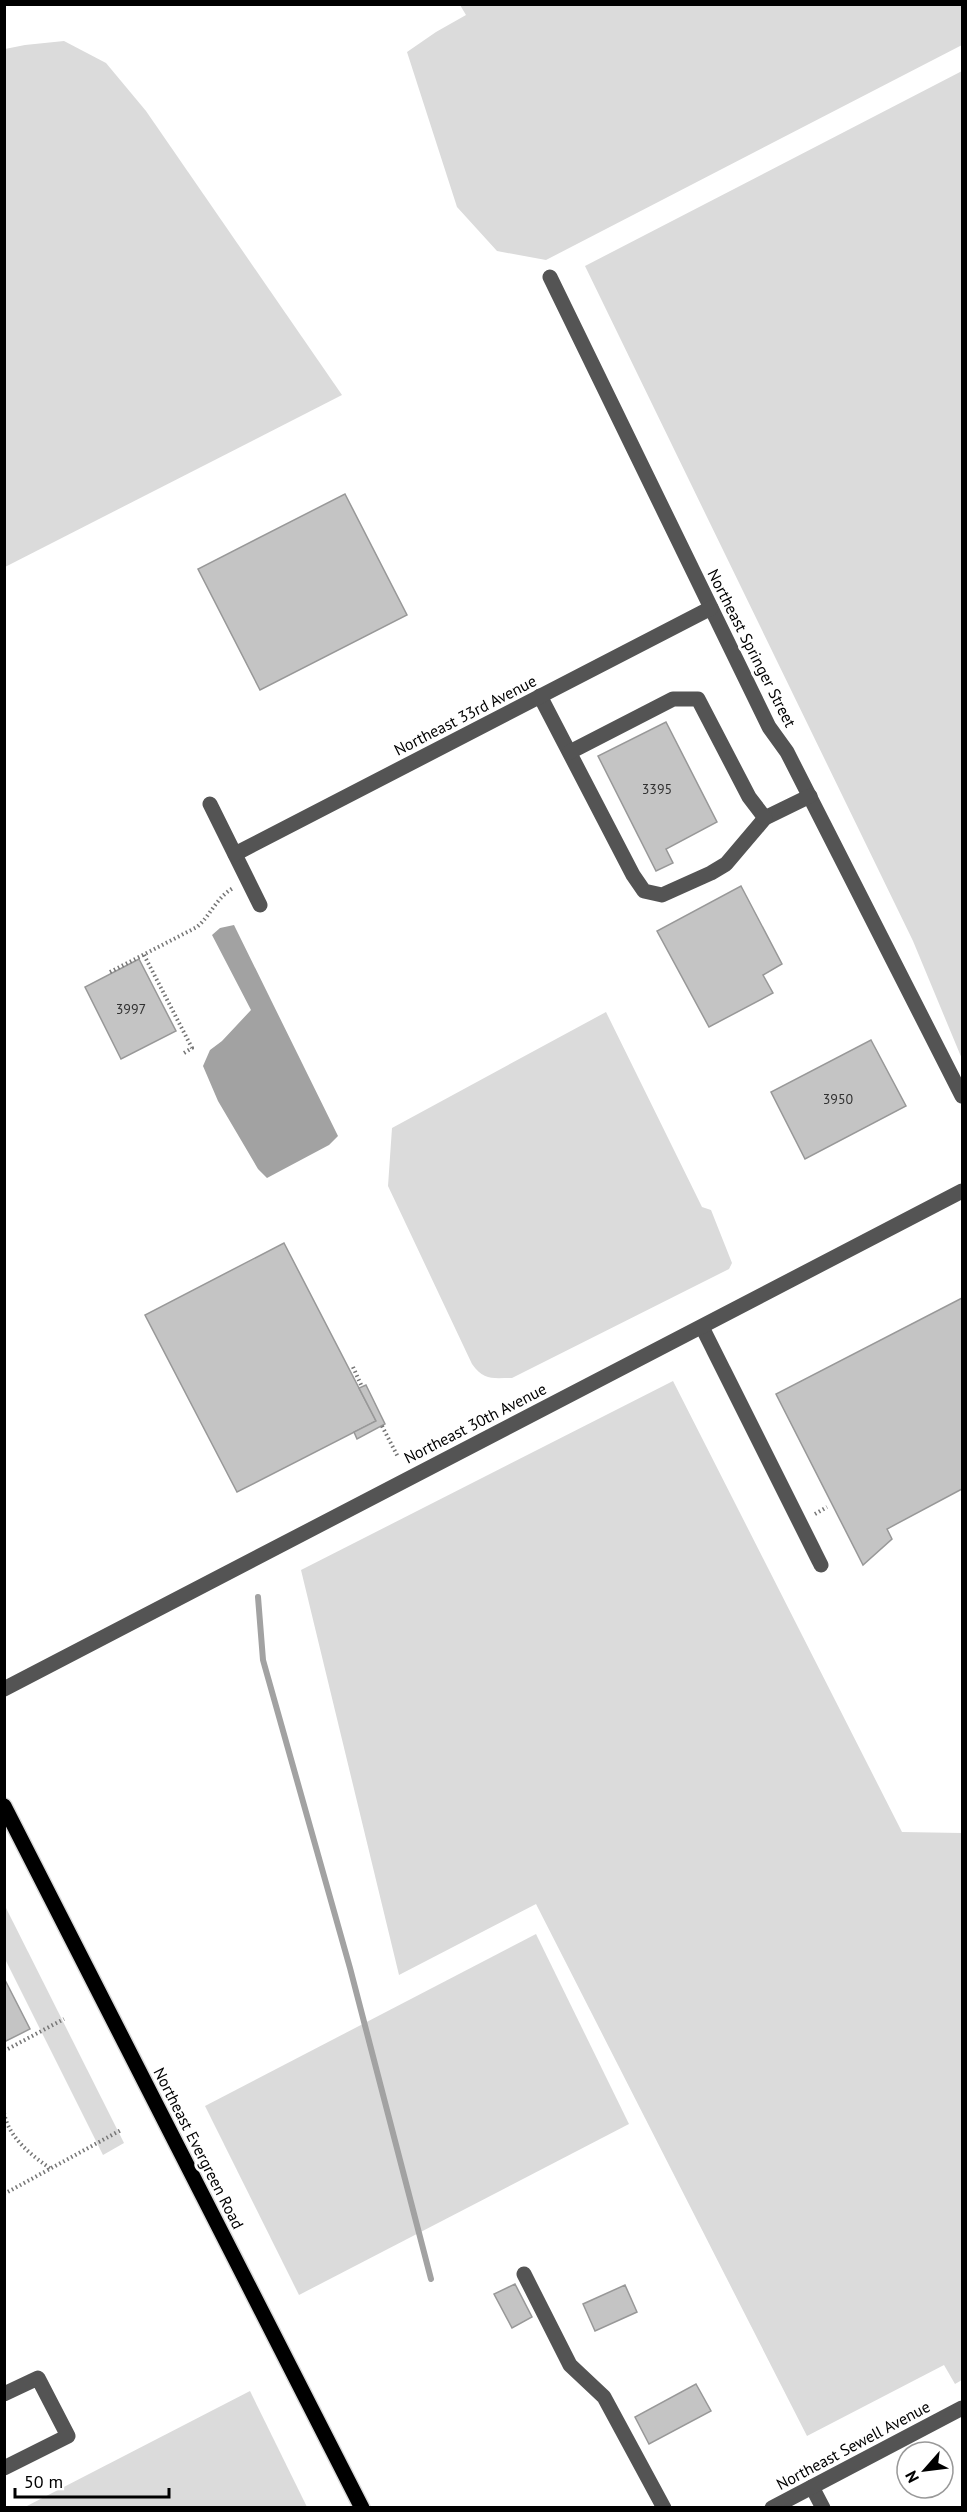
<svg xmlns="http://www.w3.org/2000/svg" width="967" height="2512" font-family="'PT Sans',sans-serif">
<rect width="100%" height="100%" fill="#fff"/>
<g fill="#dbdbdb">
<polygon points="460,5 962,5 962,45 546,260 497,251 457,207 407,52 436,32 466,15"/>
<polygon points="64,41 106,63 146,111 342,395 5,567 5,49 25,45"/>
<polygon points="962,71 962,1059 913,941 585,266"/>
<path d="M606 1012 702 1207 711 1210 732 1263 729 1269 512 1378C493 1378 484 1381 472 1364L388 1186 392 1128Z"/>
<polygon points="673,1381 902,1832 962,1833 962,2380 955,2384 944,2365 807,2436 536,1904 399,1975 301,1570"/>
<polygon points="5,1906 124,2143 103,2155 5,1959"/>
<polygon points="536,1934 629,2124 299,2295 205,2106"/>
<polygon points="250,2391 307,2507 25,2507"/>
</g>
<polygon fill="#a2a2a2" points="234,925 338,1136 329,1145 267,1178 258,1169 218,1101 203,1066 210,1050 222,1041 251,1010 212,935 220,928"/>
<g fill="none" stroke-linecap="round" stroke-linejoin="round">
<polyline stroke="#a2a2a2" stroke-width="6" points="258,1597 263,1660 350,1968 431,2279"/>
</g>
<g fill="#c4c4c4" stroke="#989898" stroke-width="1.5">
<polygon points="345,494 407,615 260,690 198,569"/>
<polygon points="666,722 717,822 666,849 673,863 656,871 598,756"/>
<polygon points="741,886 782,964 763,975 773,993 709,1027 657,931"/>
<polygon points="139,959 176,1031 121,1059 85,987"/>
<polygon points="871,1040 906,1106 805,1159 771,1092"/>
<polygon points="284,1243 376,1421 237,1492 145,1315"/>
<polygon points="962,1298 962,1489 887,1529 892,1539 863,1565 776,1394"/>
<polygon points="366,1385 385,1424 357,1439 354,1432 376,1421 359,1388"/>
<polygon points="4,1978 30,2029 4,2042"/>
<polygon points="515,2284 532,2317 512,2328 494,2294"/>
<polygon points="625,2285 637,2312 595,2331 583,2304"/>
<polygon points="696,2384 711,2411 649,2444 635,2417"/>
</g>
<g fill="none" stroke-linecap="round" stroke-linejoin="round">
<g stroke="#dbdbdb" stroke-width="18">
<polyline id="major" points="4,1806 362,2508"/>
</g>
<g stroke="#767676" stroke-width="4" stroke-dasharray="1.5 3" stroke-linecap="butt">
<polyline points="144,955 192,1048 184,1053"/>
<path d="M110 972 197 927C211 915 216 898 233 888"/>
<polyline points="353,1367 362,1387"/>
<polyline points="382,1426 398,1457"/>
<polyline points="815,1514 827,1507"/>
<polyline points="4,2051 64,2019"/>
<path d="M4 2113C9 2138 31 2155 51 2169"/>
<polyline points="4,2194 121,2130"/>
</g>
<g stroke="#545454" stroke-width="15">
<polyline points="550,277 769,727 787,752 962,1096"/>
<polyline points="540,696 633,875 644,891 662,895 711,873 726,864 765,818 810,796"/>
<polyline points="570,752 673,699 698,699 749,797 765,818"/>
<polyline points="210,804 260,905"/>
<polyline points="235,854 711,608"/>
<polyline points="702,1327 821,1565"/>
<polyline points="4,1689 962,1191"/>
<polyline points="524,2274 570,2365 604,2397 664,2508"/>
<polyline points="4,2394 38,2378 68,2436 4,2468"/>
<polyline points="812,2487 823,2508"/>
<polyline points="772,2508 962,2408"/>
</g>
<use href="#major" stroke="#000" stroke-width="15"/>
</g>
<g text-anchor="middle" stroke-width="6" stroke-linejoin="round" paint-order="stroke">
<g font-size="14" fill="#313131">
<text x="657" y="794">3395</text>
<text x="131" y="1014">3997</text>
<text x="838" y="1104">3950</text>
</g>
<g font-size="16" fill="#000" stroke="#fff">
<text transform="translate(752 648) rotate(63)" y="6">Northeast Springer Street</text>
<text transform="translate(465 715) rotate(-27)" y="6">Northeast 33rd Avenue</text>
<text transform="translate(475 1423) rotate(-27)" y="6">Northeast 30th Avenue</text>
<text transform="translate(199 2148) rotate(63)" y="6">Northeast Evergreen Road</text>
<text transform="translate(853 2445) rotate(-28)" y="6">Northeast Sewell Avenue</text>
</g>
</g>
<rect width="967" height="2512" fill="none" stroke="#000000" stroke-width="12"/>
<g transform="translate(925 2470) rotate(242)"><circle r="28" fill="#ffffff" stroke="#999999" stroke-width="1.5"/>
<path d="M0-4.5L10 22L0 15L-10 22Z" fill="#000000"/>
<text y="-9" font-size="16" font-weight="bold" text-anchor="middle" fill="#000000">N</text>
</g>
<path d="M15 2488v9h154v-9" fill="none" stroke="#000000" stroke-width="3"/>
<text x="24" y="2488" font-size="18" fill="#000000" stroke="#ffffff" stroke-width="4.5" paint-order="stroke">50 m</text>
</svg>
